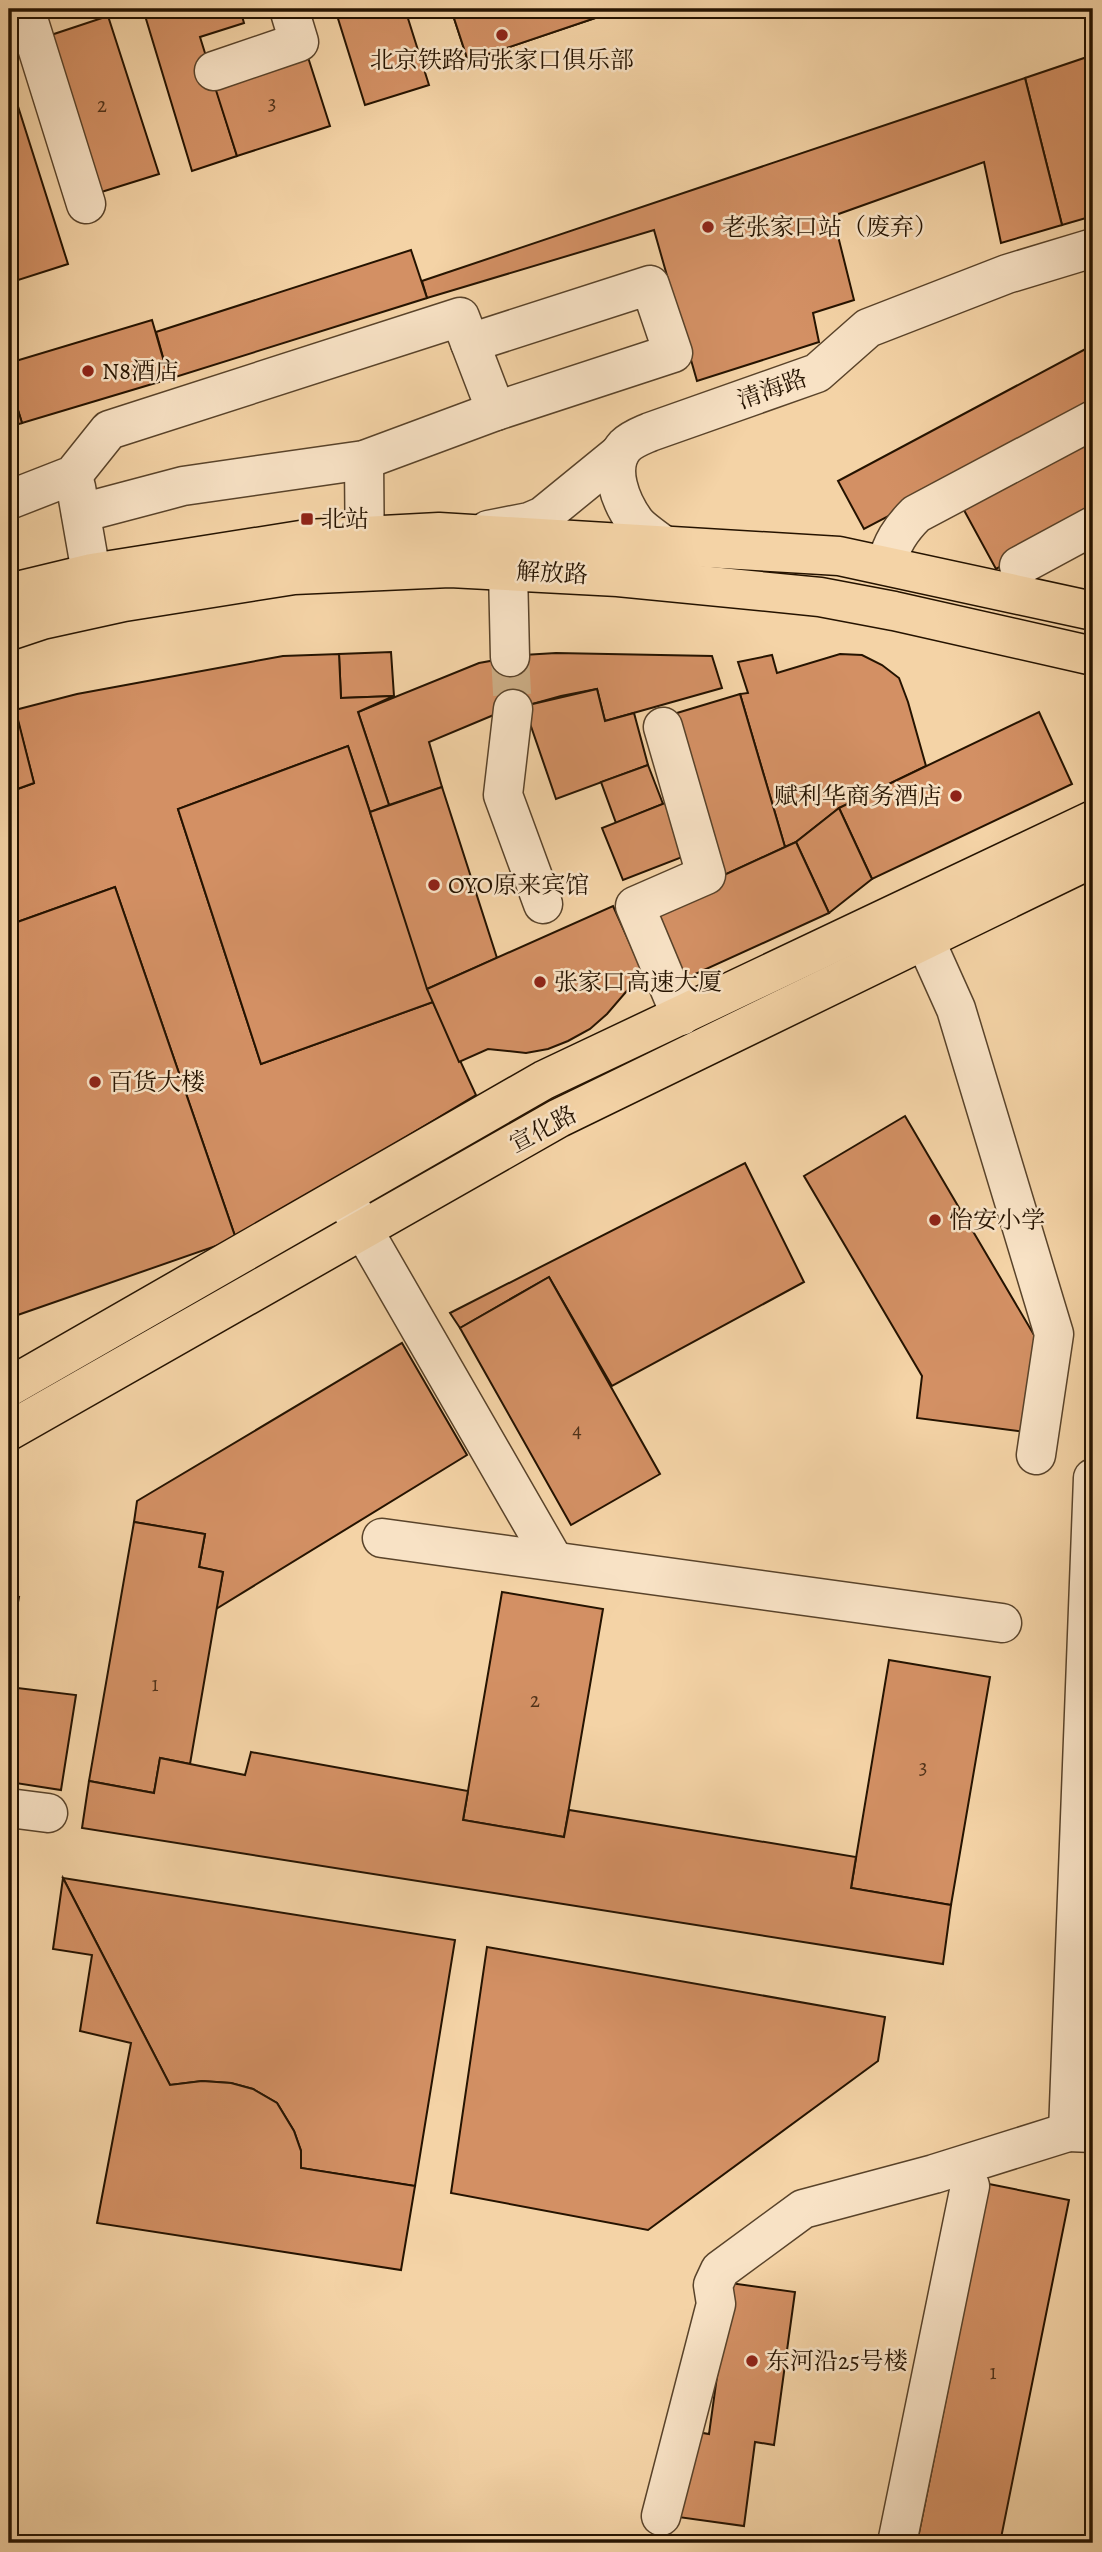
<svg xmlns="http://www.w3.org/2000/svg" width="1102" height="2552" font-family="Alegreya,'Noto Serif SC',serif">
<rect width="100%" height="100%" fill="#f4d3a6"/>
<filter id="stains"><feTurbulence type="fractalNoise" baseFrequency=".00286" numOctaves="4"/><feColorMatrix values="0 0 0 0 .2 0 0 0 0 .09 0 0 0 0 .02 0 0 0 .5 -.17"/></filter>
<radialGradient id="worn" r=".72"><stop offset=".6" stop-color="#630" stop-opacity="0"/><stop offset="1" stop-color="#630" stop-opacity=".3"/></radialGradient>
<g fill="#d39064" stroke="#251300" stroke-width="2">
<polygon points="143,9 240,9 244,23 200,37 237,156 192,171"/>
<polygon points="335,9 405,9 429,85 365,105"/>
<polygon points="451,9 622,9 468,61"/>
<polygon points="451,9 622,9 468,61"/>
<polygon points="108,16 159,174 95,194 45,37"/>
<polygon points="306,51 330,126 237,156 213,81"/>
<polygon points="1093,55 1093,216 1062,225 1025,78"/>
<polygon points="9,78 68,264 9,283"/>
<polygon points="1025,78 1062,225 1001,243 984,162 833,216 854,300 813,313 819,342 697,381 654,230 427,298 422,281"/>
<polygon points="411,250 427,298 169,379 156,332"/>
<polygon points="152,320 169,379 22,423 9,381 9,363"/>
<polygon points="1093,345 1093,408 864,529 838,481"/>
<polygon points="9,381 22,423 9,427"/>
<polygon points="1093,436 1093,517 996,569 959,501"/>
<polygon points="391,652 394,696 341,698 339,654"/>
<polygon points="556,653 712,656 722,688 605,721 597,689 561,696 496,714 429,742 442,787 389,805 358,712 479,663 523,655"/>
<polygon points="339,654 341,698 394,696 358,712 389,805 370,812 348,746 178,809 261,1064 433,1002 476,1095 236,1239 115,887 9,925 9,792 34,783 15,710 77,694 283,656"/>
<polygon points="840,654 862,655 882,665 899,678 908,702 926,766 839,808 796,842 785,847 740,694 748,693 738,662 772,655 777,673"/>
<polygon points="597,689 605,721 634,713 648,765 556,799 524,706"/>
<polygon points="740,694 785,847 718,878 667,716"/>
<polygon points="9,696 12,696 34,783 9,792"/>
<polygon points="1039,712 1072,784 872,879 839,808"/>
<polygon points="348,746 433,1002 261,1064 178,809"/>
<polygon points="648,765 663,804 616,823 601,782"/>
<polygon points="442,787 497,958 427,989 370,812"/>
<polygon points="670,801 690,854 623,880 602,828"/>
<polygon points="839,808 872,879 829,913 796,842"/>
<polygon points="796,842 829,913 680,981 648,910"/>
<polygon points="115,887 236,1239 9,1318 9,925"/>
<polygon points="613,906 646,979 631,986 607,1014 590,1029 568,1041 548,1049 526,1053 488,1049 459,1062 427,989"/>
<polygon points="905,1116 1037,1340 1025,1432 917,1418 922,1376 804,1176"/>
<polygon points="745,1163 804,1282 612,1386 549,1277 460,1328 450,1313"/>
<polygon points="549,1277 660,1474 571,1525 460,1328"/>
<polygon points="402,1343 467,1455 216,1609 223,1572 199,1567 205,1534 134,1522 137,1501"/>
<polygon points="134,1522 205,1534 199,1567 223,1572 190,1764 160,1758 154,1793 89,1781"/>
<polygon points="502,1592 603,1609 564,1837 463,1820"/>
<polygon points="9,1596 19,1597 9,1651"/>
<polygon points="889,1660 990,1677 951,1905 851,1888"/>
<polygon points="9,1687 76,1695 61,1790 9,1782"/>
<polygon points="251,1752 468,1791 463,1820 564,1837 569,1810 856,1857 851,1888 951,1905 943,1964 82,1828 89,1781 154,1793 160,1758 245,1775"/>
<polygon points="63,1878 455,1940 415,2186 301,2168 301,2151 294,2131 277,2103 253,2089 231,2083 202,2081 170,2085"/>
<polygon points="63,1878 170,2085 202,2081 231,2083 253,2089 277,2103 294,2131 301,2151 301,2168 415,2186 401,2270 97,2223 131,2043 80,2031 92,1955 53,1949"/>
<polygon points="487,1947 885,2017 878,2061 648,2230 451,2193"/>
<polygon points="1093,2036 1093,2094 1090,2094"/>
<polygon points="989,2184 1069,2200 1000,2543 917,2543"/>
<polygon points="730,2283 795,2292 774,2445 755,2442 744,2526 678,2517 691,2431 709,2434"/>
</g>
<g fill="none" stroke-linecap="round" stroke-linejoin="round">
<polyline stroke="#cbad85" stroke-width="38" stroke-dasharray="38 19" stroke-linecap="butt" points="510,657 513,709"/>
<g stroke="#59432a" stroke-width="41">
<g id="minor">
<polyline points="25,9 86,204"/>
<polyline points="214,71 299,42 289,9"/>
<polyline points="470,343 650,285 673,353 496,411"/>
<polyline points="364,460 365,569"/>
<polyline points="76,487 97,607"/>
<polyline points="9,500 73,475 109,430 460,317 496,411 364,460 183,486 81,513"/>
<polyline points="488,530 529,522 543,516 619,454"/>
<path d="M886 565C892 543 900 530 916 514L1093 420"/>
<path d="M660 566 662 544C653 537 643 531 636 523 621 503 606 467 625 446 632 439 641 436 650 432L817 373 868 328 1007 274 1093 248"/>
<polyline points="1019,566 1093,526"/>
<polyline points="510,657 508,571 512,537"/>
<polyline points="513,709 503,795 543,904"/>
<polyline points="663,727 706,875 635,906 681,1016"/>
<polyline points="925,940 956,1009 1054,1334 1036,1455"/>
<polyline points="346,1200 554,1561"/>
<polyline points="1093,1478 1068,2132 1093,2133"/>
<polyline points="382,1538 1002,1623"/>
<polyline points="9,1808 48,1813"/>
<polyline points="661,2516 716,2304 713,2285 720,2270 803,2209 934,2174 1068,2132"/>
<polyline points="897,2543 970,2186"/>
</g>
</g>
<g stroke="#251300" stroke-width="41">
<g id="major">
<polyline points="9,593 92,573 307,539 439,532 839,556 1093,611"/>
<polyline points="9,631 42,620 124,602 294,575 450,568 618,577 820,597 894,611 1093,656"/>
<polyline points="9,1387 544,1080 1093,820"/>
<polyline points="9,1431 559,1118 1093,858"/>
</g>
</g>
<use href="#minor" stroke="#f8e2c5" stroke-width="38"/>
<use href="#major" stroke="#f4d3a6" stroke-width="38"/>
</g>
<g fill="#8f2418" stroke="#f8e2c5" stroke-width="2.5">
<circle cx="502" cy="35" r="7"/>
<circle cx="708" cy="227" r="7"/>
<circle cx="88" cy="371" r="7"/>
<rect x="300" y="512" width="14" height="14" rx="3.5"/>
<circle cx="956" cy="796" r="7"/>
<circle cx="434" cy="885" r="7"/>
<circle cx="540" cy="982" r="7"/>
<circle cx="95" cy="1082" r="7"/>
<circle cx="935" cy="1220" r="7"/>
<circle cx="752" cy="2361" r="7"/>
</g>
<g text-anchor="middle" stroke-width="5" stroke-linejoin="round" paint-order="stroke">
<g font-size="21" fill="#503219">
<text x="272" y="110">3</text>
<text x="102" y="112">2</text>
<text x="577" y="1437">4</text>
<text x="155" y="1691">1</text>
<text x="535" y="1707">2</text>
<text x="923" y="1774">3</text>
<text x="993" y="2379">1</text>
</g>
<g font-size="24" fill="#251300" stroke="#f8e2c5" text-anchor="start">
<text x="502" y="68" text-anchor="middle">北京铁路局张家口俱乐部</text>
<text x="722" y="235">老张家口站（废弃）</text>
<text x="102" y="379">N8酒店</text>
<text x="321" y="527">北站</text>
<text x="942" y="804" text-anchor="end">赋利华商务酒店</text>
<text x="448" y="893">OYO原来宾馆</text>
<text x="554" y="990">张家口高速大厦</text>
<text x="109" y="1090">百货大楼</text>
<text x="949" y="1228">怡安小学</text>
<text x="766" y="2369">东河沿25号楼</text>
</g>
<g font-size="24" fill="#251300" stroke="#f8e2c5">
<text transform="translate(772 389) rotate(-20)" y="8">清海路</text>
<text transform="translate(552 573) rotate(3)" y="8">解放路</text>
<text transform="translate(543 1129) rotate(-28)" y="8">宣化路</text>
</g>
</g>
<rect width="1102" height="2552" fill="none" stroke="#f4d3a6" stroke-width="35"/>
<rect x="10" y="10" width="1081" height="2531" fill="none" stroke="#251300" stroke-width="3.5"/>
<rect x="18" y="18" width="1067" height="2517" fill="none" stroke="#251300" stroke-width="2"/>
<rect width="100%" height="100%" filter="url(#stains)"/>
<rect width="100%" height="100%" fill="url(#worn)"/>
</svg>
